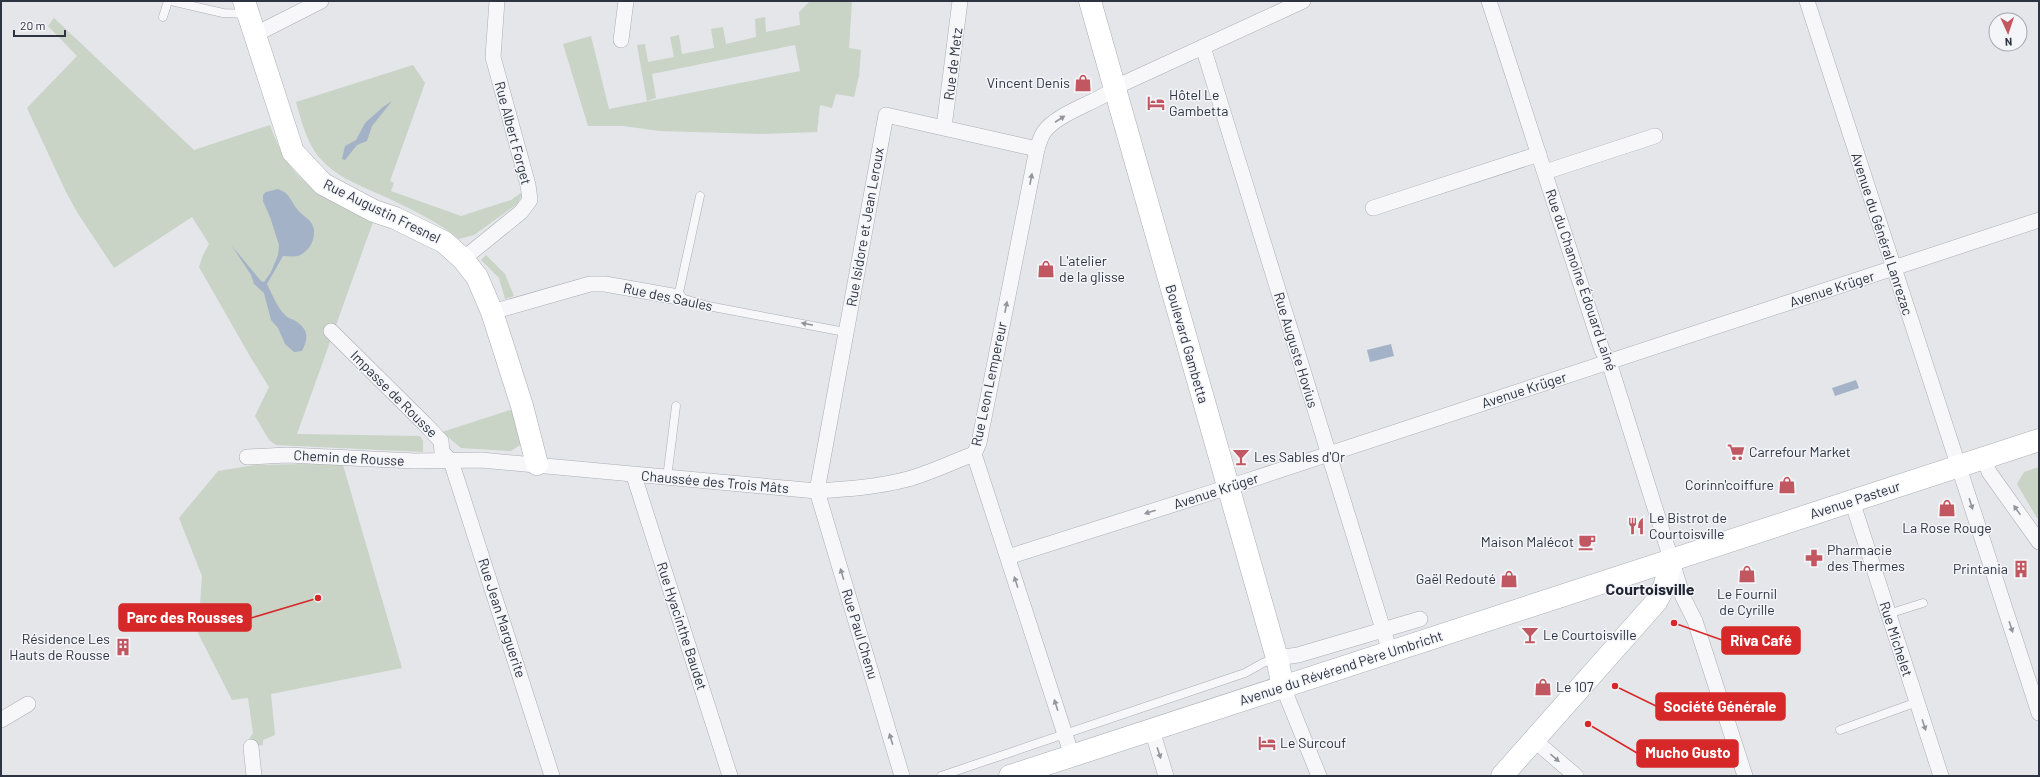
<svg xmlns="http://www.w3.org/2000/svg" width="2040" height="777" font-family="Barlow,sans-serif">
<rect width="100%" height="100%" fill="#e4e6ea"/>
<g fill="#c9d3c6">
<polygon points="810,1 852,1 849,48 861,50 859,76 854,97 836,94 832,108 820,105 817,132 761,134 660,131 623,126 588,126 563,44 591,36 609,109 800,71 795,45 652,74 656,98 647,101 637,45 645,44 648,62 674,57 670,37 679,35 682,54 714,48 711,29 723,27 726,44 756,37 755,19 765,17 766,32 800,25 799,12"/>
<path d="M54 18 194 150 270 125C289 182 322 198 373 222L297 434 420 436 423 441V452L276 445 269 440 255 416 269 387 251 358 199 267 203 255 209 244 192 217 114 268 77 212 66 192 27 108 77 56 48 26Z"/>
<path d="M413 65 425 83 390 181 394 183 391 191 461 216 511 200 525 190 517 204 474 235 459 239C438 222 415 211 390 199 362 186 326 175 311 145 304 132 300 116 296 102Z"/>
<polygon points="486,255 505,274 514,296 505,299 499,278 481,260"/>
<polygon points="510,410 516,413 523,443 511,451 461,448 442,432"/>
<polygon points="306,464 343,465 402,668 271,694 275,735 263,740 263,745 244,747 253,733 248,698 232,700 198,633 202,576 179,518 218,471 255,465"/>
<polygon points="2039,467 2039,518 2037,518 2017,484 2024,472"/>
</g>
<g fill="#a3b2c6">
<polygon points="392,101 372,126 367,141 357,145 345,160 342,159 345,146 356,140 365,123 383,107"/>
<path d="M278 189C290 193 290 200 297 209 301 215 309 218 312 224 318 236 310 252 298 256 294 257 288 256 283 256L267 284C272 294 278 309 286 316 289 319 294 319 297 322 309 330 308 340 302 351L294 352 285 344 278 328 271 320 264 293 254 284 251 275 232 246 261 281 264 282 271 272 278 255 279 245 270 217 263 201V195L266 192Z"/>
<polygon points="1391,344 1394,356 1370,362 1367,350"/>
<polygon points="1856,380 1859,388 1835,396 1832,388"/>
</g>
<g fill="none" stroke-linecap="round" stroke-linejoin="round">
<g stroke="#a9adb4" stroke-width="9">
<g id="lane">
<polyline points="171,1 223,13 246,14"/>
<polyline points="163,17 168,1"/>
<polyline points="700,196 678,297 708,306 845,332"/>
<polyline points="667,478 676,406"/>
<polyline points="1888,614 1923,603"/>
<polyline points="1840,730 1917,702"/>
<polyline points="941,776 1245,673 1263,663 1276,658"/>
</g>
</g>
<g stroke="#a9adb4" stroke-width="16">
<g id="street">
<polyline points="1489,1 1602,350 1609,362 1683,597 1695,621 1745,776"/>
<polyline points="1807,1 2039,713"/>
<polyline points="254,33 262,31 321,1"/>
<polyline points="621,40 626,1"/>
<polyline points="1203,47 1390,652"/>
<polyline points="944,127 960,1"/>
<polyline points="1545,172 1655,136"/>
<polyline points="1373,208 1539,154"/>
<polyline points="463,259 521,212 530,200 528,185 493,57 497,1"/>
<polyline points="492,312 590,284 605,284 678,297"/>
<polyline points="331,331 425,424 441,441 442,452 451,461 552,776"/>
<path d="M247 457 287 455 415 461 481 460 817 491C848 489 878 487 908 479 930 473 952 462 974 454"/>
<polyline points="1985,458 1989,472 2039,542"/>
<polyline points="634,476 730,776"/>
<polyline points="1852,501 1941,776"/>
<polyline points="1008,557 1241,483 2039,220"/>
<polyline points="1277,658 1298,655 1420,619"/>
<polyline points="1283,687 1319,776"/>
<polyline points="1,720 28,704"/>
<polyline points="1152,730 1166,776"/>
<polyline points="1534,740 1576,776"/>
<polyline points="251,747 254,776"/>
<path d="M1072 756 974 454 979 443 1037 149C1039 143 1041 136 1044 132 1058 112 1100 102 1120 85L1303 1"/>
<polyline points="902,776 817,491 886,115 1037,149"/>
</g>
</g>
<g stroke="#a9adb4" stroke-width="23">
<g id="secondary">
<polyline points="244,1 293,152 323,184 374,211 395,218 444,242 463,259 477,277 492,312 522,406 537,464"/>
<polyline points="1090,1 1277,658 1283,687"/>
<polyline points="1010,776 2039,440"/>
<polyline points="1502,776 1656,602 1664,587 1672,560"/>
</g>
</g>
<use href="#lane" stroke="#f7f7f9" stroke-width="8"/>
<use href="#street" stroke="#f7f7f9" stroke-width="15"/>
<use href="#secondary" stroke="#fff" stroke-width="22"/>
</g>
<defs><path id="oneway-solid" d="M-6-.8H1V-3.2L6.5 0L1 3.2V.8H-6Z"/></defs>
<g fill="#92959d">
<use href="#oneway-solid" transform="translate(1060 119) rotate(-33)"/>
<use href="#oneway-solid" transform="translate(1031 179) rotate(-79)"/>
<use href="#oneway-solid" transform="translate(1006 307) rotate(-79)"/>
<use href="#oneway-solid" transform="translate(807 324) rotate(-169)"/>
<use href="#oneway-solid" transform="translate(1971 504) rotate(72)"/>
<use href="#oneway-solid" transform="translate(2017 510) rotate(-125)"/>
<use href="#oneway-solid" transform="translate(1150 512) rotate(163)"/>
<use href="#oneway-solid" transform="translate(842 574) rotate(-107)"/>
<use href="#oneway-solid" transform="translate(1016 582) rotate(-108)"/>
<use href="#oneway-solid" transform="translate(2011 627) rotate(72)"/>
<use href="#oneway-solid" transform="translate(1056 705) rotate(-108)"/>
<use href="#oneway-solid" transform="translate(1924 725) rotate(72)"/>
<use href="#oneway-solid" transform="translate(891 739) rotate(-107)"/>
<use href="#oneway-solid" transform="translate(1159 753) rotate(72)"/>
<use href="#oneway-solid" transform="translate(1555 758) rotate(41)"/>
</g>
<defs>
<g id="shop-bare" transform="scale(1.38)"><path d="M-5-2.5h2.3a2.7 3.5 0 0 1 5.4 0H5L5.5 6h-11ZM-1.5-2.5h3a1.5 2.3 0 0 0-3 0Z" fill="#c15760" stroke="#f4f5f8" stroke-width="2.5" paint-order="stroke"/></g>
<g id="hotel-bare" transform="scale(1.38)"><path d="M-6-4.5h1.5V1H6V5H4.5V3h-9V5H-6ZM-4 0a1.8 1.8 0 1 1 3.6 0ZM.5 0V-2.5h3Q6-2.5 6 0Z" fill="#c15760" stroke="#f4f5f8" stroke-width="2.5" paint-order="stroke"/></g>
<g id="supermarket-bare" transform="scale(1.38)"><path d="M-6-5.5h2.5l.6 2H6L4.5 2H-2.5L-4.4-4H-6ZM-1.5 3.2a1.3 1.3 0 1 0 .1 0ZM3 3.2a1.3 1.3 0 1 0 .1 0Z" fill="#c15760" stroke="#f4f5f8" stroke-width="2.5" paint-order="stroke"/></g>
<g id="bar-bare" transform="scale(1.38)"><path d="M-6-5H6L.8 .8V4.5H3.5V6h-7V4.5H-.8V.8Z" fill="#c15760" stroke="#f4f5f8" stroke-width="2.5" paint-order="stroke"/></g>
<g id="restaurant-bare" transform="scale(1.38)"><path d="M-5-6h1v4h1v-4h1v4h1v-4h1v5L-1.5 .5V6h-2V.5L-5-1ZM5-6V6H3V1.5H1.5Q1.5-4 5-6Z" fill="#c15760" stroke="#f4f5f8" stroke-width="2.5" paint-order="stroke"/></g>
<g id="cafe-bare" transform="scale(1.38)"><path d="M-5.5-4.5H6V0H3Q3 3.5 0 3.5H-2.5Q-5.5 3.5-5.5 0ZM3-3.2v2h1.7v-2ZM-6 4.5H4V6H-6Z" fill="#c15760" stroke="#f4f5f8" stroke-width="2.5" paint-order="stroke"/></g>
<g id="pharmacy-bare" transform="scale(1.38)"><path d="M-2-6h4v4h4v4h-4v4h-4v-4h-4v-4h4Z" fill="#c15760" stroke="#f4f5f8" stroke-width="2.5" paint-order="stroke"/></g>
<g id="building-bare" transform="scale(1.38)"><path d="M-4-6H4V6H1V3H-1V6H-4ZM-2.5-4.3h1.7v1.8h-1.7ZM.8-4.3h1.7v1.8H.8ZM-2.5-1h1.7V.8h-1.7ZM.8-1h1.7V.8H.8Z" fill="#c15760" stroke="#f4f5f8" stroke-width="2.5" paint-order="stroke"/></g>
</defs>
<g fill-rule="evenodd">
<use href="#shop-bare" x="1083" y="83"/>
<use href="#hotel-bare" x="1156" y="103"/>
<use href="#shop-bare" x="1046" y="269"/>
<use href="#supermarket-bare" x="1736" y="452"/>
<use href="#bar-bare" x="1241" y="457"/>
<use href="#shop-bare" x="1787" y="485"/>
<use href="#shop-bare" x="1947" y="508"/>
<use href="#restaurant-bare" x="1636" y="526"/>
<use href="#cafe-bare" x="1587" y="542"/>
<use href="#pharmacy-bare" x="1814" y="558"/>
<use href="#building-bare" x="2021" y="569"/>
<use href="#shop-bare" x="1747" y="574"/>
<use href="#shop-bare" x="1509" y="579"/>
<use href="#bar-bare" x="1530" y="635"/>
<use href="#building-bare" x="123" y="647"/>
<use href="#shop-bare" x="1543" y="687"/>
<use href="#hotel-bare" x="1267" y="743"/>
</g>
<g text-anchor="middle" stroke-width="3" stroke-linejoin="round" paint-order="stroke">
<g font-size="14" fill="#2d3341" stroke="#f4f5f8">
<text transform="translate(953 64) rotate(-83)" y="5">Rue de Metz</text>
<text transform="translate(513 133) rotate(75)" y="5">Rue Albert Forget</text>
<text transform="translate(382 211) rotate(26)" y="5">Rue Augustin Fresnel</text>
<text transform="translate(865 227) rotate(-80)" y="5">Rue Isidore et Jean Leroux</text>
<text transform="translate(1882 234) rotate(72)" y="5">Avenue du Général Lanrezac</text>
<text transform="translate(1581 280) rotate(71)" y="5">Rue du Chanoine Édouard Lainé</text>
<text transform="translate(1832 289) rotate(-18)" y="5">Avenue Krüger</text>
<text transform="translate(668 297) rotate(12)" y="5">Rue des Saules</text>
<text transform="translate(1187 344) rotate(74)" y="5">Boulevard Gambetta</text>
<text transform="translate(1296 350) rotate(73)" y="5">Rue Auguste Hovius</text>
<text transform="translate(989 384) rotate(-78)" y="5">Rue Leon Lempereur</text>
<text transform="translate(1524 390) rotate(-18)" y="5">Avenue Krüger</text>
<text transform="translate(394 394) rotate(45)" y="5">Impasse de Rousse</text>
<text transform="translate(349 458) rotate(3)" y="5">Chemin de Rousse</text>
<text transform="translate(715 482) rotate(5)" y="5">Chaussée des Trois Mâts</text>
<text transform="translate(1216 491) rotate(-18)" y="5">Avenue Krüger</text>
<text transform="translate(1855 500) rotate(-18)" y="5">Avenue Pasteur</text>
<text transform="translate(502 618) rotate(72)" y="5">Rue Jean Marguerite</text>
<text transform="translate(682 626) rotate(72)" y="5">Rue Hyacinthe Baudet</text>
<text transform="translate(860 634) rotate(73)" y="5">Rue Paul Chenu</text>
<text transform="translate(1896 639) rotate(72)" y="5">Rue Michelet</text>
<text transform="translate(1341 668) rotate(-18)" y="5">Avenue du Révérend Père Umbricht</text>
</g>
<g font-size="14" fill="#2d3341" stroke="#f4f5f8" text-anchor="start">
<text x="1070" y="88" text-anchor="end">Vincent Denis</text>
<text x="1169" y="100">Hôtel Le<tspan x="1169" dy="16">Gambetta</tspan></text>
<text x="1059" y="266">L'atelier<tspan x="1059" dy="16">de la glisse</tspan></text>
<text x="1749" y="457">Carrefour Market</text>
<text x="1254" y="462">Les Sables d'Or</text>
<text x="1774" y="490" text-anchor="end">Corinn'coiffure</text>
<text x="1649" y="523">Le Bistrot de<tspan x="1649" dy="16">Courtoisville</tspan></text>
<text x="1947" y="533" text-anchor="middle">La Rose Rouge</text>
<text x="1574" y="547" text-anchor="end">Maison Malécot</text>
<text x="1827" y="555">Pharmacie<tspan x="1827" dy="16">des Thermes</tspan></text>
<text x="2008" y="574" text-anchor="end">Printania</text>
<text x="1496" y="584" text-anchor="end">Gaël Redouté</text>
<text x="1747" y="599" text-anchor="middle">Le Fournil<tspan x="1747" dy="16">de Cyrille</tspan></text>
<text x="1543" y="640">Le Courtoisville</text>
<text x="110" y="644" text-anchor="end">Résidence Les<tspan x="110" dy="16">Hauts de Rousse</tspan></text>
<text x="1556" y="692">Le 107</text>
<text x="1280" y="748">Le Surcouf</text>
</g>
<g font-size="16" font-weight="bold" fill="#1f2432" stroke="#f4f5f8">
<text x="1650" y="595">Courtoisville</text>
</g>
</g>
<path fill="none" stroke="#d62828" stroke-width="1.5" d="M318 598L251 618M1674 623L1722 640M1615 686L1656 706M1588 724L1637 753"/>
<g fill="#d62828" stroke="#f4f5f8" stroke-width="1.5">
<circle cx="318" cy="598" r="4"/>
<circle cx="1674" cy="623" r="4"/>
<circle cx="1615" cy="686" r="4"/>
<circle cx="1588" cy="724" r="4"/>
</g>
<g fill="#d62828" stroke="#d62828" stroke-width="1.5">
<rect x="119" y="604" width="132" height="27" rx="4"/>
<rect x="1722" y="627" width="78" height="27" rx="4"/>
<rect x="1656" y="693" width="129" height="27" rx="4"/>
<rect x="1637" y="740" width="101" height="27" rx="4"/>
</g>
<g font-size="15" text-anchor="middle" font-weight="bold" fill="#fff">
<text x="185" y="623">Parc des Rousses</text>
<text x="1761" y="646">Riva Café</text>
<text x="1720" y="712">Société Générale</text>
<text x="1688" y="758">Mucho Gusto</text>
</g>
<rect width="2040" height="777" fill="none" stroke="#2d3341" stroke-width="4"/>
<g transform="translate(2008 32) rotate(177)"><circle r="19" fill="#f4f5f8" stroke="#a4a7af"/>
<path d="M0-3L7 15L0 10L-7 15Z" fill="#c15760"/>
<text y="-6" font-size="11" font-weight="bold" text-anchor="middle" fill="#2d3341">N</text>
</g>
<path d="M14 30v6h51v-6" fill="none" stroke="#2d3341" stroke-width="2"/>
<text x="20" y="30" font-size="12" fill="#2d3341" stroke="#f4f5f8" stroke-width="3" paint-order="stroke">20 m</text>
</svg>
